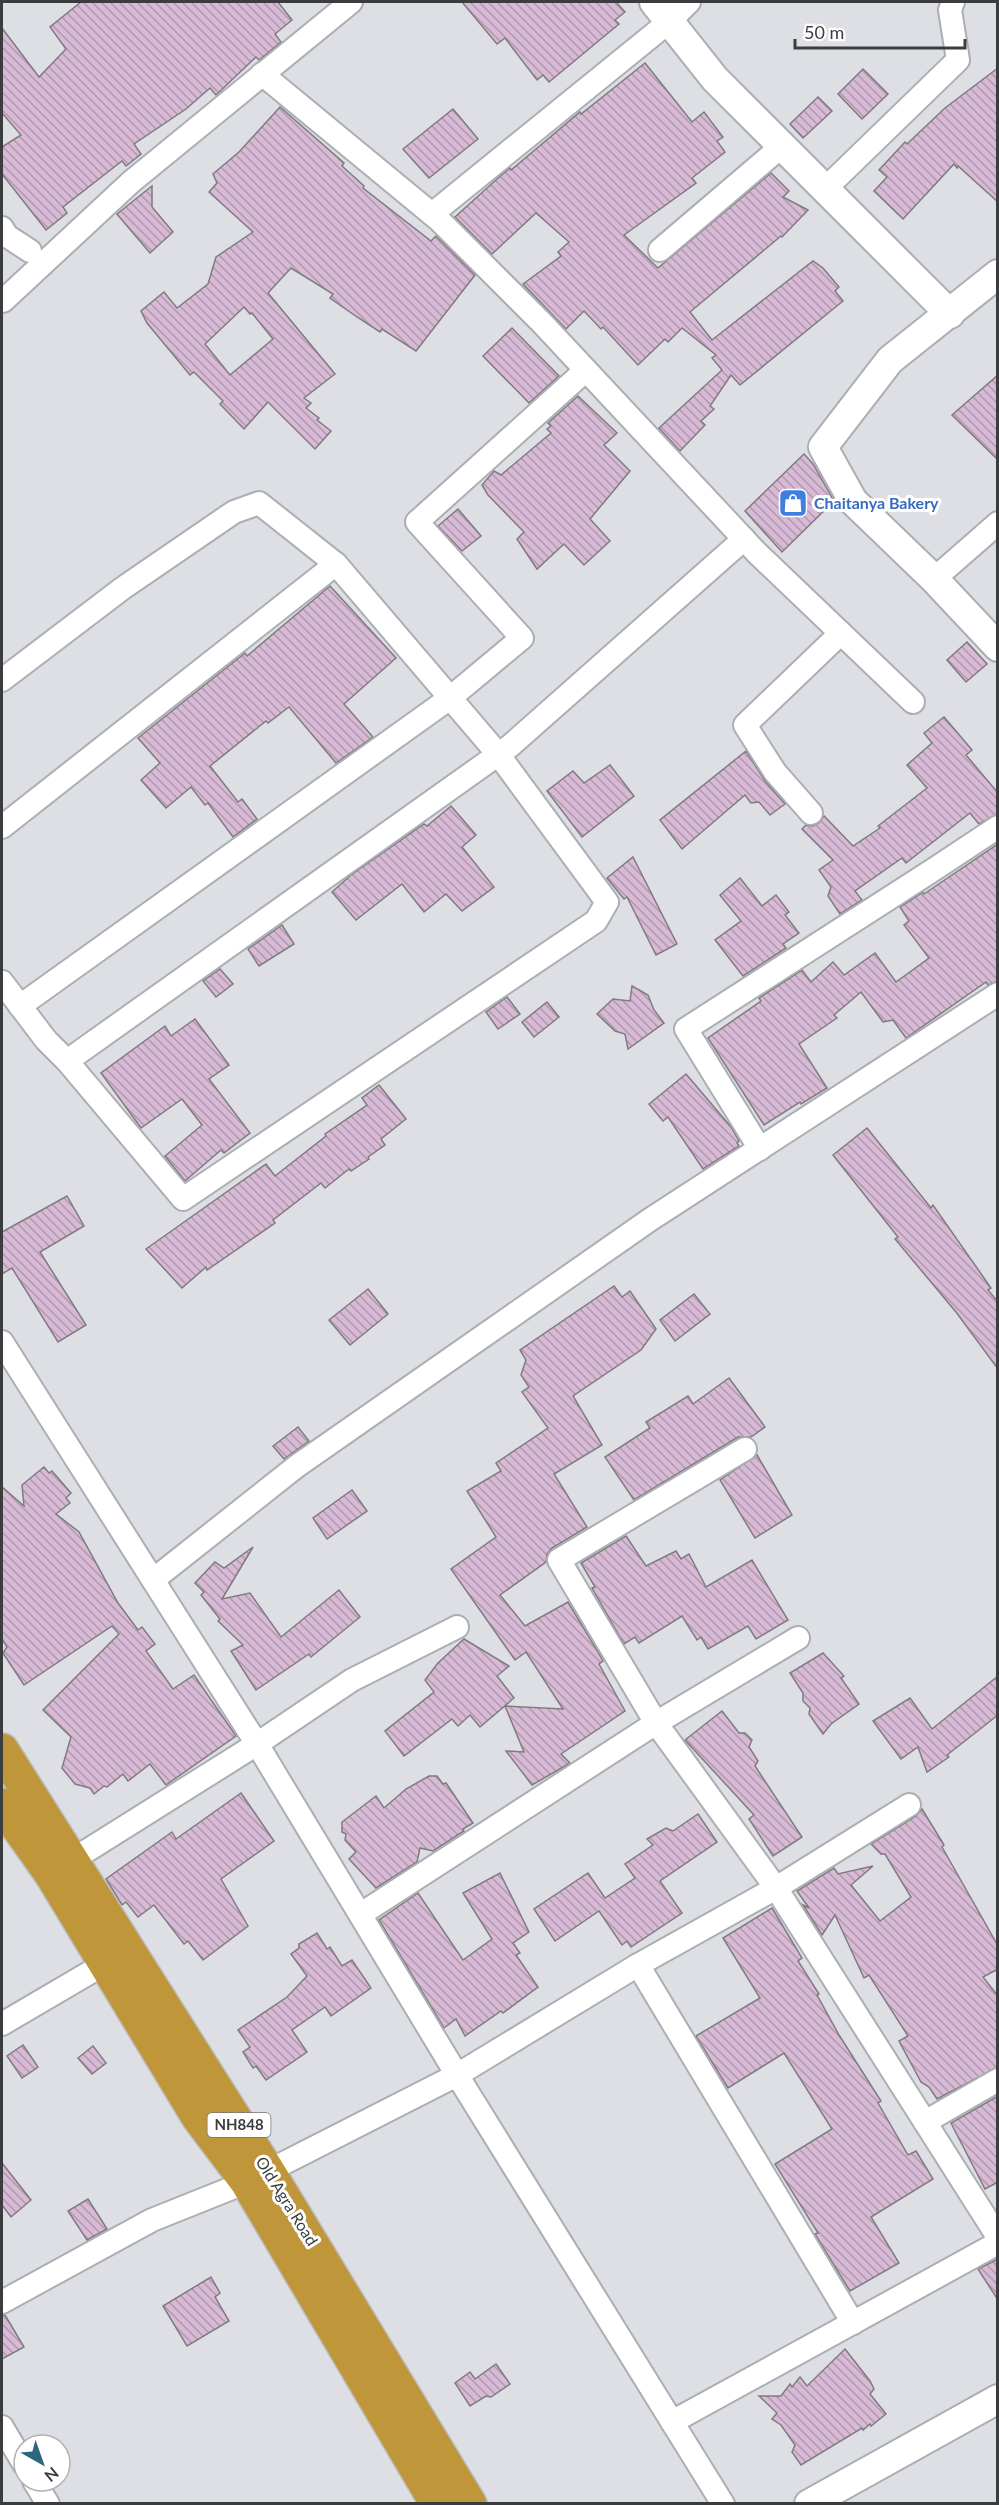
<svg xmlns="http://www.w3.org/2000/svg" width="999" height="2505" font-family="Lato,sans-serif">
<defs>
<pattern id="building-back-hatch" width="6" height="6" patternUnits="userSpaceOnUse" patternTransform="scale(1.5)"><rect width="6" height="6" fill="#d8bad6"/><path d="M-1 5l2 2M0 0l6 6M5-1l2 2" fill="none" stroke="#b098af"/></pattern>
</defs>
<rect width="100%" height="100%" fill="#dddfe4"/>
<g fill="url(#building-back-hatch)" stroke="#7f7b7e" stroke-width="1.5" fill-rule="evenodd">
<polygon points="81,2 278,2 292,20 275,34 281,42 259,60 256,57 216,95 210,88 186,109 134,144 141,154 126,166 122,161 63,207 67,213 46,230 2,174 2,147 21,135 2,113 2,28 39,77 66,49 50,27"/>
<polygon points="462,2 616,2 625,12 615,20 619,24 549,82 543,75 537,80 505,38 497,44"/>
<polygon points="645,63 692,122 704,112 723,137 717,141 725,152 692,178 696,183 624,235 658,268 771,173 789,191 783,197 808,210 782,237 781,236 690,312 712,340 813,261 823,268 839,287 835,291 843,301 740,385 731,375 710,406 714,409 701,421 705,425 680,451 659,428 722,370 712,358 716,355 682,328 668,342 665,339 638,365 603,327 601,329 584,311 566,329 523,284 561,256 558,252 569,242 536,213 492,254 455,217 497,179 510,168 511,170 580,112 581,114"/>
<polygon points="998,68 998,202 958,166 957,168 954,164 903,219 874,191 887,177 879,170 905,142 907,144 945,108"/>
<polygon points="863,69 888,94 862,119 838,94"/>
<polygon points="818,97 832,111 803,138 790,124"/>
<path d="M280 107 344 163 342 166 364 186 363 188 431 241 436 236 475 275 416 351 382 329 380 332 357 317 330 298 333 294 291 268 268 293 335 374 304 398 311 403 306 408 319 418 317 420 331 431 315 449 268 402 244 429 220 404 223 401 194 372 190 375 147 323 141 311 164 292 177 308 208 284 216 257 253 232 209 192 217 183 213 174 239 152ZM244 307 250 314 252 313 273 339 230 375 205 344Z"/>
<polygon points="453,109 478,139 429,178 403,149"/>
<polygon points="152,186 152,207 173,232 150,253 117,214"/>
<polygon points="512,328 559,376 529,403 483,356"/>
<polygon points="998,375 998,460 952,415"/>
<polygon points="578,396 617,433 604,445 630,471 590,519 610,541 584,565 564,544 537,569 517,539 524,532 488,495 482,485 494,471 501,475 551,433 547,429 551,426 548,423"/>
<polygon points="804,454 813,464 834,501 782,552 745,511"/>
<polygon points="458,509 481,536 462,551 438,526"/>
<polygon points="330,586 396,658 344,704 373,737 336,763 289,707 268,723 266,721 210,766 238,802 242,799 257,819 233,837 208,803 205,805 191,787 166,808 141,780 160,763 138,738 245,653 247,656"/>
<polygon points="967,642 987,664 966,682 947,660"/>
<polygon points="944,717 972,750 966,755 998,793 998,814 979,824 970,813 906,863 902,858 855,891 862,900 840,914 828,896 831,887 819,870 833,860 802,829 806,825 813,826 819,823 824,816 853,846 880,828 878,826 927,788 907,765 932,743 924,733"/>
<polygon points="746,751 765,781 785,804 770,815 759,802 751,803 745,795 682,849 660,820"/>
<polygon points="610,765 634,796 582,837 547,791 573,771 584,783"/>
<polygon points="451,806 476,835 462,847 494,887 462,911 446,894 424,912 402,884 356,920 332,892 351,875 424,824 427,826"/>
<polygon points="998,844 998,981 988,985 986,982 906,1038 893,1020 883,1022 861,992 834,1015 837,1018 799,1044 827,1088 801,1104 800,1102 764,1125 708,1038 761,1001 759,998 802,970 811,982 833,962 844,975 875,953 896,982 929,958 904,925 909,921 900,907 923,892 924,894"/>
<polygon points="633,857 677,944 656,955 627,897 624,899 607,878"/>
<polygon points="740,878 762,906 776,895 789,912 785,915 799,933 783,944 786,948 743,976 715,940 741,921 720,895"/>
<polygon points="282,925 294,944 259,966 248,949"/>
<polygon points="220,969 233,984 216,997 203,981"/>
<polygon points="632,986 648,995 654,1010 664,1023 628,1049 625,1034 615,1031 597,1014 613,999 630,1001"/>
<polygon points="507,997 520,1014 498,1029 486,1012"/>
<polygon points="547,1002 559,1017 534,1037 522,1022"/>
<polygon points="195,1019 229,1065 209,1079 250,1133 224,1153 221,1150 185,1181 165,1156 202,1125 182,1099 141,1128 101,1073 165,1026 171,1036"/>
<polygon points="686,1074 731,1127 739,1141 737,1143 739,1146 703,1169 668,1117 663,1121 649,1104"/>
<polygon points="379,1085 406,1119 381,1139 385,1145 368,1157 369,1159 351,1171 349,1169 325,1188 321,1183 273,1220 275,1223 207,1270 206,1267 182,1288 146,1249 266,1164 275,1176 326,1136 325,1134 367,1105 362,1098"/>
<polygon points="867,1128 931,1208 933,1205 991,1288 988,1290 998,1302 998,1369 956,1312 895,1239 898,1237 833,1155"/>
<polygon points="67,1196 84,1226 40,1252 86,1325 58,1342 12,1268 2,1274 2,1232"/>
<polygon points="614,1286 622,1297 630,1291 656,1329 641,1350 573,1396 602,1445 554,1474 587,1527 552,1548 547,1554 546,1562 500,1595 525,1626 568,1602 601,1657 603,1661 599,1664 625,1711 561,1754 570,1763 532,1785 506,1751 524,1752 505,1706 563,1709 526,1652 515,1660 451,1569 496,1537 467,1491 501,1471 496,1463 548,1428 522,1392 529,1387 521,1375 526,1360 520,1350"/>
<polygon points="368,1289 388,1314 350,1345 329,1320"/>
<polygon points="694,1294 710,1314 675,1341 660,1320"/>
<polygon points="729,1378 765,1427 751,1437 738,1437 634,1500 605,1457 650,1428 646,1422 688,1396 693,1404"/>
<polygon points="298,1427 309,1441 284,1459 273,1446"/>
<polygon points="757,1455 792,1515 755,1538 720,1480"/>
<polygon points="44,1467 49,1473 52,1471 71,1493 66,1498 70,1503 56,1514 79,1532 118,1603 138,1630 142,1627 155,1644 146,1651 173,1689 194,1675 236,1736 166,1785 150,1764 128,1781 123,1774 107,1787 104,1786 94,1794 90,1788 75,1784 62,1768 71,1737 43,1710 119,1634 112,1626 24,1685 3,1653 7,1647 2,1639 2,1487 24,1506 22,1485"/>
<polygon points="352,1490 367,1511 327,1539 313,1518"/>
<polygon points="626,1536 646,1566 676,1551 681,1559 689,1554 706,1587 752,1560 788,1620 756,1639 748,1626 708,1649 701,1637 697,1640 682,1616 639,1643 635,1637 624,1644 592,1588 595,1587 581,1563"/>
<polygon points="253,1547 222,1599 250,1593 281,1637 339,1590 360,1617 311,1657 309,1654 256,1690 231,1651 243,1645 218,1621 220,1619 201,1595 204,1592 195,1583 215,1562 224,1568"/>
<polygon points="464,1639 509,1666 497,1676 514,1698 480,1727 470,1715 458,1726 452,1719 404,1756 385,1731 434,1692 425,1680 438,1663"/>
<polygon points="823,1653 844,1676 841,1678 859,1704 831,1724 823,1734 809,1714 810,1708 803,1701 803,1693 790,1673"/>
<polygon points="998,1676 998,1715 947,1755 949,1757 927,1772 918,1747 901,1759 873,1721 910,1698 932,1729"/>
<polygon points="722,1711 739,1733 745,1733 752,1740 749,1747 758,1761 755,1766 802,1837 773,1856 749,1819 754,1815 685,1740"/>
<polygon points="429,1776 437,1776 443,1784 446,1783 473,1823 463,1829 464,1831 433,1851 420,1848 417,1862 376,1888 349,1859 356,1852 345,1840 346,1834 342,1832 342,1822 376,1796 384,1808 406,1789"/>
<polygon points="241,1793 274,1841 221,1879 248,1926 203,1960 188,1941 184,1944 154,1905 138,1917 126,1902 122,1905 106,1879 172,1832 176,1839"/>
<polygon points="922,1809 944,1845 942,1847 998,1946 998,1969 983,1977 998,1996 998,2067 937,2099 929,2087 921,2082 899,2041 908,2036 869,1975 864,1978 835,1915 822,1935 803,1905 809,1908 797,1891 834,1868 838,1874 873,1866 851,1885 880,1921 911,1897 885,1854 881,1854 871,1844 916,1816"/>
<polygon points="698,1814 717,1842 660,1881 682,1913 631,1947 627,1941 622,1945 599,1911 555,1941 534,1909 588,1873 605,1898 635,1878 625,1864 653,1845 647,1839 666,1828 673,1831"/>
<polygon points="500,1873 529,1932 513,1943 520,1953 516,1955 538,1987 503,2013 501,2011 465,2036 456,2019 444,2028 379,1920 418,1893 463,1960 492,1939 463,1893"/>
<polygon points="772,1908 802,1958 798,1961 819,1994 817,1995 839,2035 881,2101 878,2103 908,2155 916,2151 933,2179 871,2217 899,2263 850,2291 815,2234 818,2233 775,2164 832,2129 784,2053 728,2088 696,2036 760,1998 723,1938"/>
<polygon points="317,1933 327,1949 330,1947 342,1966 352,1960 371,1988 331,2016 325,2007 292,2030 307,2052 266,2080 256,2066 253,2068 243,2052 250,2047 238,2030 287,1997 307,1976 291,1954 299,1948 299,1944"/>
<polygon points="23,2045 38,2067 22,2078 7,2056"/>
<polygon points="93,2046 106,2063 92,2074 78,2058"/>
<polygon points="998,2096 998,2182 985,2189 951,2123"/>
<polygon points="2,2163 31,2200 11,2217 2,2205"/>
<polygon points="88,2199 107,2229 87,2240 68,2211"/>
<polygon points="998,2259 998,2300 978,2269"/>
<polygon points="211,2277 220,2293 215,2297 229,2321 187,2346 163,2306"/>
<polygon points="2,2315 5,2315 24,2347 2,2359"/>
<polygon points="845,2349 870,2381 874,2389 870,2394 886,2414 871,2426 870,2424 863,2430 862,2428 801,2465 792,2452 795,2445 781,2425 772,2419 777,2413 759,2396 781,2396 790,2384 792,2387 800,2377 807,2386"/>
<polygon points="496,2364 510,2384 491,2397 486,2396 470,2406 455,2383 470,2372 475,2379"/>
</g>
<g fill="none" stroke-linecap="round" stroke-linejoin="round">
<g stroke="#abaeb3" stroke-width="26">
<g id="minor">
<polyline points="262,74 439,220 542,323 757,553 913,702"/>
<polyline points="825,189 958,60 950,10 953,2"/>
<polyline points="432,214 670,21 689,2"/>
<polyline points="2,228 7,236 30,251"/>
<polyline points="660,250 782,146"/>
<polyline points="3,301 131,182 351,2"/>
<polyline points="934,579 998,523"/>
<polyline points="2,680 123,588 234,512 259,503 336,564 498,754 607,902 596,921 183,1199 67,1061 46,1040 2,982"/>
<polyline points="811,813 775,772 745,725 841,633"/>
<polyline points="2,827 336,564"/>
<polyline points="20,1006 450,698 522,638 417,522 586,370"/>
<polyline points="67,1061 510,746 744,539"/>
<polyline points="760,1149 686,1029 933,870 998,827"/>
<polyline points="2,1342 257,1744 457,2075 723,2504"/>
<polyline points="745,1449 559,1560 656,1723 798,1638"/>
<polyline points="153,1580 297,1466 651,1219 998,994"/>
<polyline points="61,1867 257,1744 352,1680 457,1627"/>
<polyline points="361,1914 656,1723 776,1888 909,1805"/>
<polyline points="638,1965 853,2323"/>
<polyline points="2,2024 106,1963"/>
<polyline points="925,2122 998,2237"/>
<polyline points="2,2302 152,2220 247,2182 457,2075 638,1965 776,1888 925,2122 998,2080"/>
<polyline points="672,2422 998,2243"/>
<polyline points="2,2427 24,2464"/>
<polyline points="34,2481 48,2504"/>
</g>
</g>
<g stroke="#abaeb3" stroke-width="32">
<g id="tertiary">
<polyline points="654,2 715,79 950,314"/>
<polyline points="998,274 890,360 823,447 853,501 934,579 998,647"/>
<polyline points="809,2504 998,2399"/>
</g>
</g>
<g stroke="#bcbdbd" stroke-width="36">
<g id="trunk">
<polyline points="2,1750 268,2171 470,2504"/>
<polyline points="2,1805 51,1874 198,2117 247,2182 437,2504"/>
</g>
</g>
<use href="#minor" stroke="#fff" stroke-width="22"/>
<use href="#tertiary" stroke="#fff" stroke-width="28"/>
<use href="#trunk" stroke="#c0963b" stroke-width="33"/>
</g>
<defs>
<g id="shop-square" transform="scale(1.5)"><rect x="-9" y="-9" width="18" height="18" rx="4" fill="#3f7fe0" stroke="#fff"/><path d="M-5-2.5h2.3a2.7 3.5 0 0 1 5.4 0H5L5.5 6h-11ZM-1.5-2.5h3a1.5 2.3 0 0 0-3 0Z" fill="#fff"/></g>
</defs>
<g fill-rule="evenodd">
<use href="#shop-square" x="793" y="503"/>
</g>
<g text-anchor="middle" stroke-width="6" stroke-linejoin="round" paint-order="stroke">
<rect fill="#fff" stroke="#767678" stroke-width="1.5" x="207.5" y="2113" width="63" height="24" rx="4.5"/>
<g font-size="15" font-weight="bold" fill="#3b3c3e">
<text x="239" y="2130">NH848</text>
</g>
<g font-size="16" font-weight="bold" fill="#366cbe" stroke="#fff" text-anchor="start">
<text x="814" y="509">Chaitanya Bakery</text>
</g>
<g font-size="16" fill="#3b3c3e" stroke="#fff">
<text transform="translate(287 2201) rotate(58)" y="6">Old Agra Road</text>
</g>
</g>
<rect width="999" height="2505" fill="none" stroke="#3b3c3e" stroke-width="6"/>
<g transform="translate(42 2463) rotate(140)"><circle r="28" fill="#ffffff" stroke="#b1b1b2" stroke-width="1.5"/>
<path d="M0-4.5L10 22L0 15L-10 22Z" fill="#2c667f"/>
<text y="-9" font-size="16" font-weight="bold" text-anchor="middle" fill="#3b3c3e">N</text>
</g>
<path d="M795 39v9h170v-9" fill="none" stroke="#3b3c3e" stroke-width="3"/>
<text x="804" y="39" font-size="18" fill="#3b3c3e" stroke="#ffffff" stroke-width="4.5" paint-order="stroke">50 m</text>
</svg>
